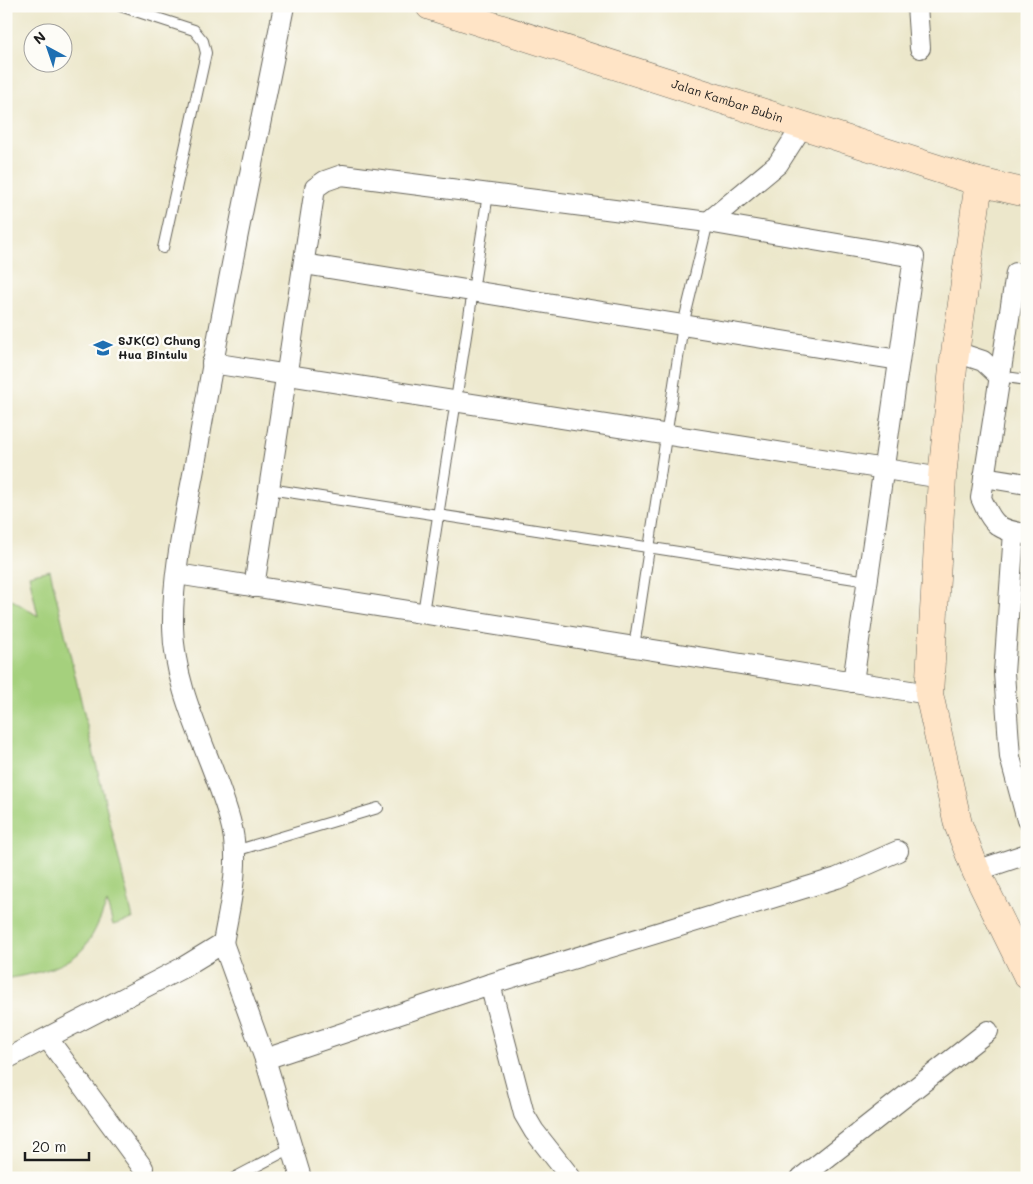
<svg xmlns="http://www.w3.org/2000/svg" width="1033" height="1184" font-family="Mali,sans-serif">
<rect width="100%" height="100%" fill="#fdfcf7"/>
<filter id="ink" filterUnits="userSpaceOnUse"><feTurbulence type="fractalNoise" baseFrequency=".02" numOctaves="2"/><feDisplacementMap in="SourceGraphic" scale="10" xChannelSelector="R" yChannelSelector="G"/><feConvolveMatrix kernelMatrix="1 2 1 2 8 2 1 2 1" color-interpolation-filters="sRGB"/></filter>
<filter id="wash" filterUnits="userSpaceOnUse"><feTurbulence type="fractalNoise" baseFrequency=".0096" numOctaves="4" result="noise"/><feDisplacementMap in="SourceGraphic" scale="20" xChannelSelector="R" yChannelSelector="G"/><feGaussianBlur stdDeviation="1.12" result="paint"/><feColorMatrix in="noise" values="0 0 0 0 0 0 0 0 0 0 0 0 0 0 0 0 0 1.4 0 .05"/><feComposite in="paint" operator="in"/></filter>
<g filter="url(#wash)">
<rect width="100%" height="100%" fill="#ece7cb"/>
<path fill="#a5d07d" stroke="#60764c" d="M50 570 133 919 113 925 107 903C100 919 92 941 79 953 59 970 31 974 6 979V596L38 616 29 575Z"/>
</g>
<g filter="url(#ink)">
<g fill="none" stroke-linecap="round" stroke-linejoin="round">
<g stroke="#656359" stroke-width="12">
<g id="lane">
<polyline points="120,6 194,30 203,41 206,53 163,248"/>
<polyline points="999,376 1027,380"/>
<polyline points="269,489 868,581"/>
<polyline points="423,613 488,194"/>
<polyline points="634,647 683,325 708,222"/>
<polyline points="235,851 378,808"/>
<polyline points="234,1178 291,1148"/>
</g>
</g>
<g stroke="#656359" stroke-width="22">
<g id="street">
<polyline points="917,6 920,48"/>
<polyline points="708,222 778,164 803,125"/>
<polyline points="304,264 899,360"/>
<path d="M1027 275 1016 273 981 498C993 525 997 530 1027 534"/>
<polyline points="956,352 983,361 999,376"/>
<polyline points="212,363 942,478"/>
<polyline points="984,477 1027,484"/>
<polyline points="1014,532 1004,673 1010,757 1027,820"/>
<polyline points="177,574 929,694"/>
<polyline points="254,587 315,188 325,181 342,175 708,222 914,257 853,682"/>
<polyline points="976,871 1027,854"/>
<path d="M223 943C230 903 242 861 230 820 212 755 174 695 173 627 172 565 189 502 199 441 224 295 255 151 284 6"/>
<polyline points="490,984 524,1114 534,1131 571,1178"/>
<polyline points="48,1039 143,1168"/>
<polyline points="6,1059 182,968 223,943 265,1059 301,1178"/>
<polyline points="265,1059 490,984 837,878 898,851"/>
<polyline points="801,1178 988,1031"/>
</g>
</g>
<g stroke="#656359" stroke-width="29">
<g id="secondary">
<path id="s1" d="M430 6 979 182 1027 193"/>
<polyline points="979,182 953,368 942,478 929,694 958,824 976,871 1027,975"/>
</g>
</g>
<use href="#lane" stroke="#fff" stroke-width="10"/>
<use href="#street" stroke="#fff" stroke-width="20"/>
<use href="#secondary" stroke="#ffe4c6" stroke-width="28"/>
</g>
</g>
<defs>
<g id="school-bare" transform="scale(1.5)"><path d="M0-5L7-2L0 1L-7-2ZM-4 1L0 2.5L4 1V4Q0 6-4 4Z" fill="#1f6fb2" stroke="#fdfcf7" stroke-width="2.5" paint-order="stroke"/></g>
</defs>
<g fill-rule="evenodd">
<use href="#school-bare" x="103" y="348"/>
</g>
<g text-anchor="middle" stroke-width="5" stroke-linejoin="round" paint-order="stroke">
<g font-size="12" fill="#1c1c1c" stroke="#fdfcf7">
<text dy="4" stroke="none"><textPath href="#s1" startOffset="312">Jalan Kambar Bubin</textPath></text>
</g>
<g font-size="12" font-weight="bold" fill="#1c1c1c" stroke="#fdfcf7" text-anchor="start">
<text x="118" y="345">SJK(C) Chung<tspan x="118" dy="14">Hua Bintulu</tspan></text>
</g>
</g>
<rect width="1033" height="1184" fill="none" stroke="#fdfcf7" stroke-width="25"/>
<g transform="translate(48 48) rotate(320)"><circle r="24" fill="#fdfcf7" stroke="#a3a29f"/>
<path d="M0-4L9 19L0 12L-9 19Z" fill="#1f6fb2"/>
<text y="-8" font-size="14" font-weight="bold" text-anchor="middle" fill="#1c1c1c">N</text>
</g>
<path d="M25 1152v8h64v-8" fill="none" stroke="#1c1c1c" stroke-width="2.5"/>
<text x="32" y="1152" font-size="15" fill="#1c1c1c" stroke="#fdfcf7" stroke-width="4" paint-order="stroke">20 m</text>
</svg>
